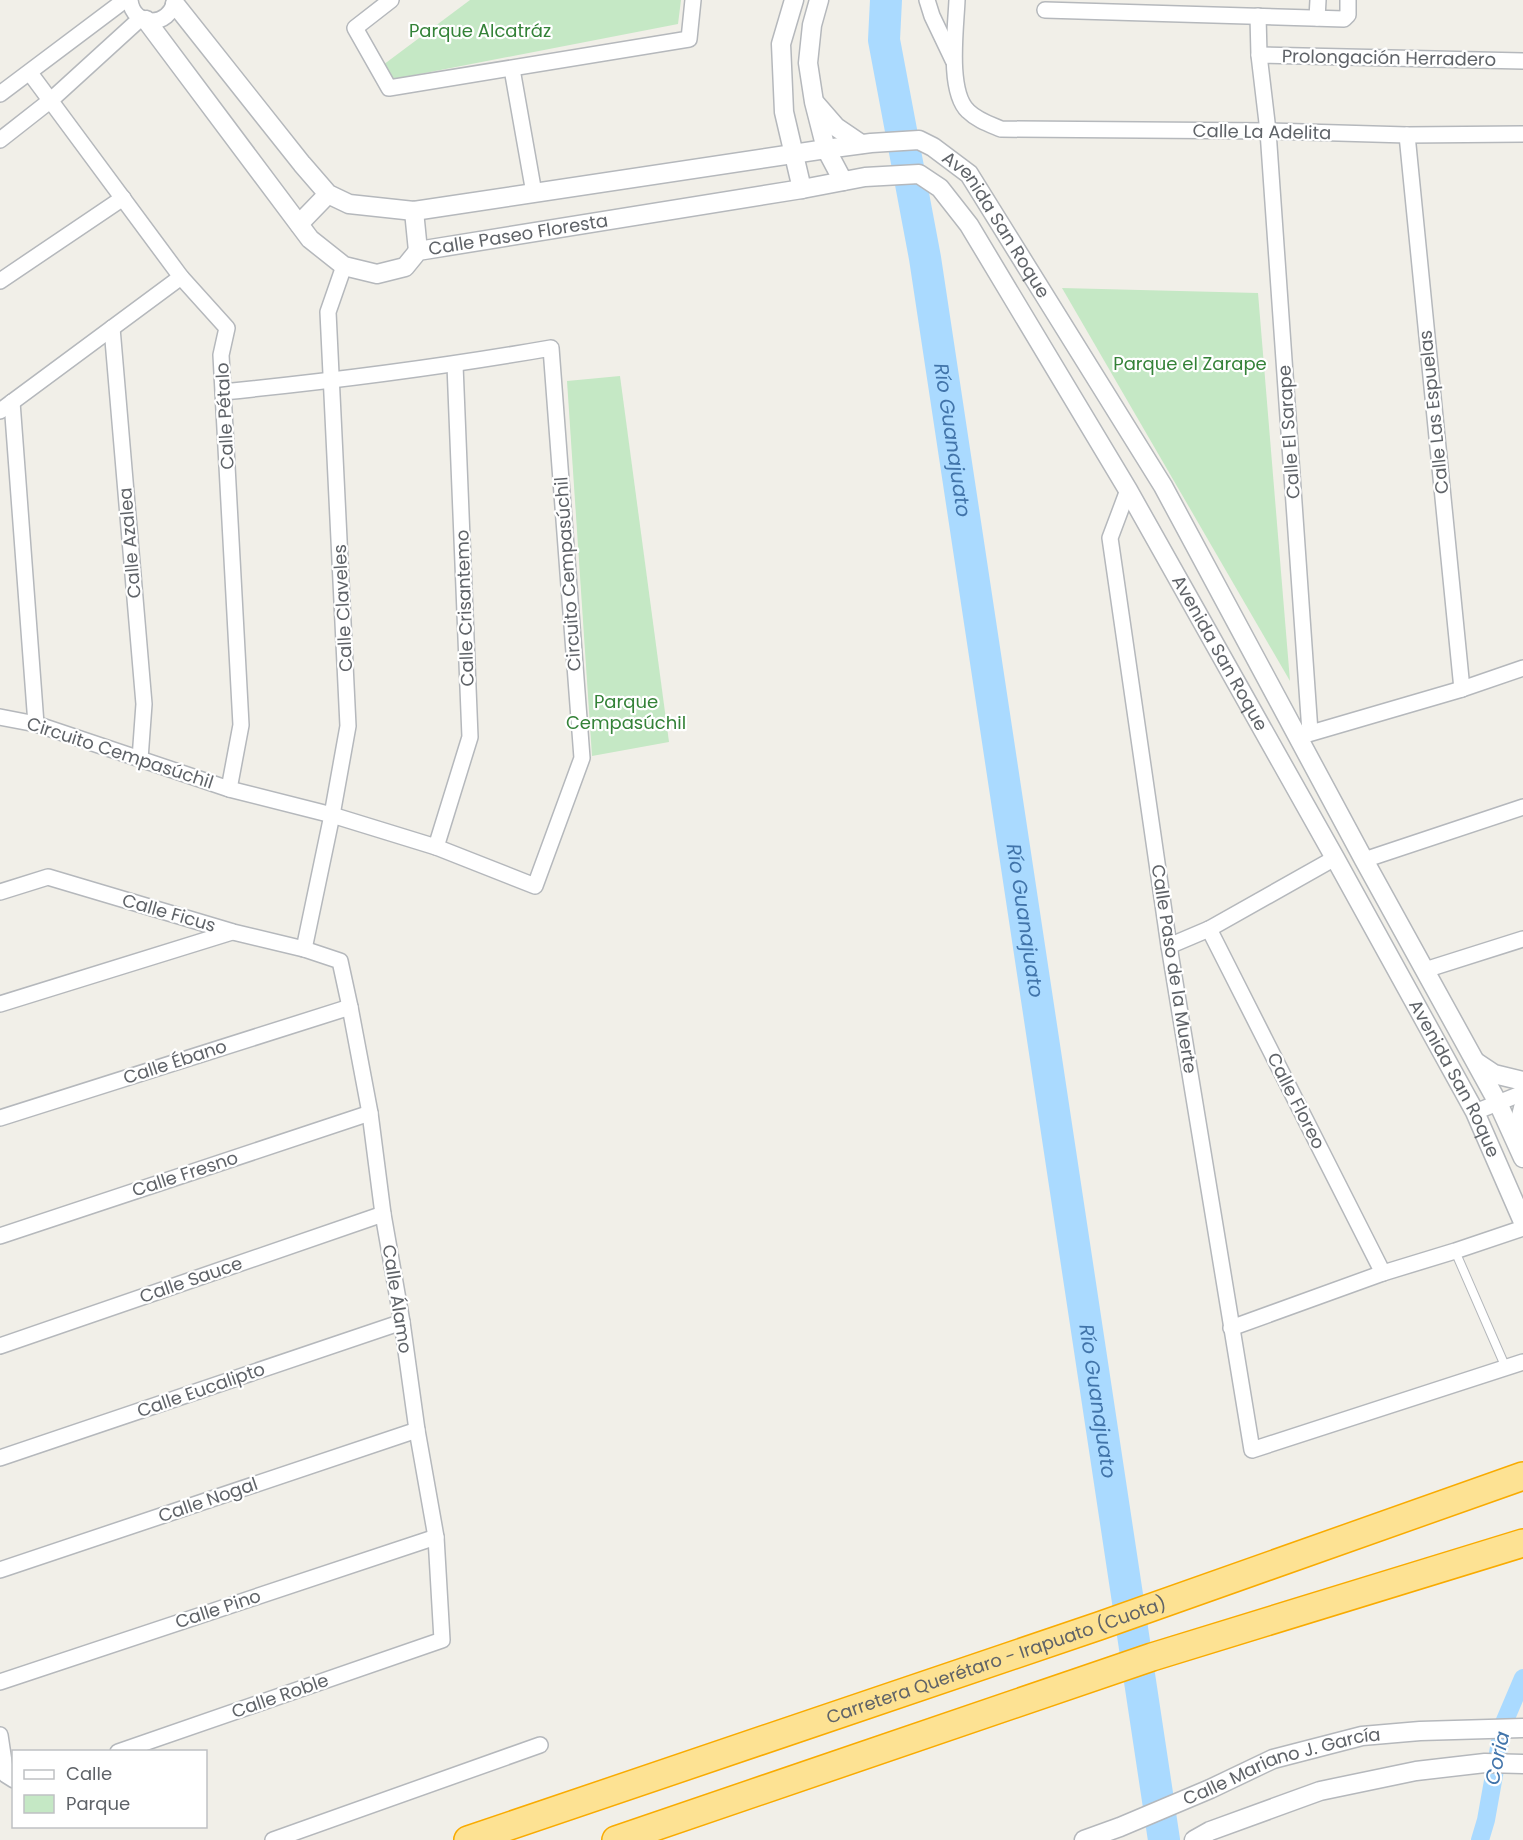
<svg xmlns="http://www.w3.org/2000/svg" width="1523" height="1840" font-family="Poppins,sans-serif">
<rect width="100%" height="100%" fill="#f1efe8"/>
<g fill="#c5e8c5">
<polygon points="470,0 681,0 678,24 394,79 383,65"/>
<polygon points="1062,288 1258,293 1290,681"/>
<polygon points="620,376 669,742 592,756 567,381"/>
</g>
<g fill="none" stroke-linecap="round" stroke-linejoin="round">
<polyline stroke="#aadaff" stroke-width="18" points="1480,1840 1486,1820 1503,1725 1523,1678"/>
<path stroke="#aadaff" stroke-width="32" id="s1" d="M886 0 884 40 925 258 1164 1840"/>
<g stroke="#b5b8bc" stroke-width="10">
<polyline id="service" points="1455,1251 1506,1368"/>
</g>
<g stroke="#b5b8bc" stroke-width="18">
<g id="minor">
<path d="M130 0C133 28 170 28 175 0"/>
<polyline points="391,0 355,28 389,88 689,39 693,0"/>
<polyline points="927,0 932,16 953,60"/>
<path d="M957 0C956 27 947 91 968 111 977 120 989 124 1001 129L1268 131 1407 135 1523 134"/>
<polyline points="1045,10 1344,19 1348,15 1348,0"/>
<polyline points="1258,16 1259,55"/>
<polyline points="1317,18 1318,0"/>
<polyline points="512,69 534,193"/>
<polyline points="30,73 181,277 227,328 221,355 241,725 229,789"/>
<polyline points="0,94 125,0"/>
<polyline points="1407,135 1462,689"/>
<polyline points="0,140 51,100 141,18"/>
<polyline points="0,281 123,198"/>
<polyline points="112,328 144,704 140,759"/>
<polyline points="12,402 36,724"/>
<polyline points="0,411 181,277"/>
<polyline points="1128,490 1110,538 1169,946 1252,1450 1523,1362"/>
<path d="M0 717 36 724 229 789 332 815 436 847 535 886 582 758 551 348C442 367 333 381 223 392"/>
<polyline points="1310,732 1268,131 1259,55 1523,61"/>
<polyline points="1301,736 1462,689 1523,668"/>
<polyline points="436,847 470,737 455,365"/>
<polyline points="1364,860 1523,807"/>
<polyline points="0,892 48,877 233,932 304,949 340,961 350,1007 370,1113 383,1214 402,1322 417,1430 436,1537 442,1640 118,1752"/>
<polyline points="1209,929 1383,1273"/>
<polyline points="1169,946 1209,929 1335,858"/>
<polyline points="304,949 332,815 348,726 328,312 344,266"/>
<polyline points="1425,970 1523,939"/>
<polyline points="0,1004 232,932"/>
<polyline points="1475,1112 1523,1093"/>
<polyline points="0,1118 350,1007"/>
<polyline points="0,1236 370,1113"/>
<polyline points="1231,1328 1383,1273 1455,1251 1523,1228"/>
<polyline points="0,1346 383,1214"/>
<polyline points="0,1458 402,1322"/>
<polyline points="0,1570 417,1430"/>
<polyline points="0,1682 436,1537"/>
<polyline points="0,1735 6,1775 14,1780"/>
<polyline points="273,1840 540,1745"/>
</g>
</g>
<g stroke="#b5b8bc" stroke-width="21">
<g id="tertiary">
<polyline points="794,0 781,44 784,112 802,189"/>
<polyline points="819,0 812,25 808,63 814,102 826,149 843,181"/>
<path id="s2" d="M175 4 302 164 328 194 349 204 414 211 826 149 871 143 919 140 933 147 969 174 1163 486 1364 860 1498 1103 1523 1158"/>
<path id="s3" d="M146 20 310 239 344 266 377 274 405 267 418 251 802 189 865 177 919 174 940 188 969 225 1128 490 1335 858 1475 1112 1523 1222"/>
<polyline points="816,104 836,127 861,144"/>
<polyline points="414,211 418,251"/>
<polyline points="299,224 328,194"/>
<polyline points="1476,1062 1494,1074 1523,1081"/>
<polyline points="1521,1145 1518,1128 1523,1108"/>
<path id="s4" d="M1084 1840 1120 1827 1210 1789 1273 1759 1362 1736 1420 1731 1523 1728"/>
<polyline points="1194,1840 1210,1831 1320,1791 1416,1771 1485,1763 1523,1764"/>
</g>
</g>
<g stroke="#f9ab00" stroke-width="30">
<g id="motorway">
<path id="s5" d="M468 1840 1099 1626 1523 1476"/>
<polyline points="616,1840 1152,1657 1523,1543"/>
</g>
</g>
<use href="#service" stroke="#fff" stroke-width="8"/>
<use href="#minor" stroke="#fff" stroke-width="15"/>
<use href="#tertiary" stroke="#fff" stroke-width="18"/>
<use href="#motorway" stroke="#fde293" stroke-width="27"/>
</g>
<g text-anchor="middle" stroke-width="4.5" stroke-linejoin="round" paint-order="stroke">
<g font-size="18" fill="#348238" stroke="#fff">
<text x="480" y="37">Parque Alcatráz</text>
<text x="1190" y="370">Parque el Zarape</text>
<text x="626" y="708">Parque<tspan x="626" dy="21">Cempasúchil</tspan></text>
</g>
<g font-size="18" fill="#5f6368" stroke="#fff">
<text transform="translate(1389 58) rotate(1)" y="6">Prolongación Herradero</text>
<text transform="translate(1262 132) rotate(1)" y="6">Calle La Adelita</text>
<text dy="6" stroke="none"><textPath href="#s2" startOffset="960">Avenida San Roque</textPath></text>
<text dy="6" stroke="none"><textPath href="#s3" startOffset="502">Calle Paseo Floresta</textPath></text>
<text transform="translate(1434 412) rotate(-96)" y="6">Calle Las Espuelas</text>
<text transform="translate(225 416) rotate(-93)" y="6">Calle Pétalo</text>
<text transform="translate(1289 432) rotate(-94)" y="6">Calle El Sarape</text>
<text transform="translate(130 543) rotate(-95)" y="6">Calle Azalea</text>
<text transform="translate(568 574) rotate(-94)" y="6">Circuito Cempasúchil</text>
<text transform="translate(343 608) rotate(-93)" y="6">Calle Claveles</text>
<text transform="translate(465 608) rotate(-92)" y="6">Calle Crisantemo</text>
<text dy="6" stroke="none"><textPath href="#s3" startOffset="1476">Avenida San Roque</textPath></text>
<text transform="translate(120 753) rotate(18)" y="6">Circuito Cempasúchil</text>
<text transform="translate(169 913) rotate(16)" y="6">Calle Ficus</text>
<text transform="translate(1174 969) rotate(81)" y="6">Calle Paso de la Muerte</text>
<text transform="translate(175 1062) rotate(-18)" y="6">Calle Ébano</text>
<text dy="6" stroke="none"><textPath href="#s3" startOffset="1962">Avenida San Roque</textPath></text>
<text transform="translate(1296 1101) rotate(63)" y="6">Calle Floreo</text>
<text transform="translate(185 1174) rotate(-18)" y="6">Calle Fresno</text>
<text transform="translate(191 1280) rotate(-19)" y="6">Calle Sauce</text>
<text transform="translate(397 1299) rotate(81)" y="6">Calle Álamo</text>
<text transform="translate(201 1390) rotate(-19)" y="6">Calle Eucalipto</text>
<text transform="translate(208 1500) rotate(-19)" y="6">Calle Nogal</text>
<text transform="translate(218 1609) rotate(-18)" y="6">Calle Pino</text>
<text dy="6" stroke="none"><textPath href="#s5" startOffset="558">Carretera Querétaro - Irapuato (Cuota)</textPath></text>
<text transform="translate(280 1696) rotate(-19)" y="6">Calle Roble</text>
<text dy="6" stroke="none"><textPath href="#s4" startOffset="212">Calle Mariano J. García</textPath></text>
</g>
<g font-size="20" font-style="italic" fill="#4174aa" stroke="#fff">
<text dy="7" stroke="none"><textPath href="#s1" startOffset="446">Río Guanajuato</textPath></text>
<text dy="7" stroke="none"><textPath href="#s1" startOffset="932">Río Guanajuato</textPath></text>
<text dy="7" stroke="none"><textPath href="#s1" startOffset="1418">Río Guanajuato</textPath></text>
<text transform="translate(1497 1758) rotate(-78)" y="7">Coria</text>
</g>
</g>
<rect x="12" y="1750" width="195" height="78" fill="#ffffff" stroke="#bfc1c3" stroke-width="1.5"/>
<rect x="24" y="1770" width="30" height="9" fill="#ffffff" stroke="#bfc1c3" stroke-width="1.5"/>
<text x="66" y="1780" font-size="18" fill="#5f6368">Calle</text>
<rect x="24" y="1795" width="30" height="18" fill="#c5e8c5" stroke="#bfc1c3" stroke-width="1.5"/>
<text x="66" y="1810" font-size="18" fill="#5f6368">Parque</text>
</svg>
